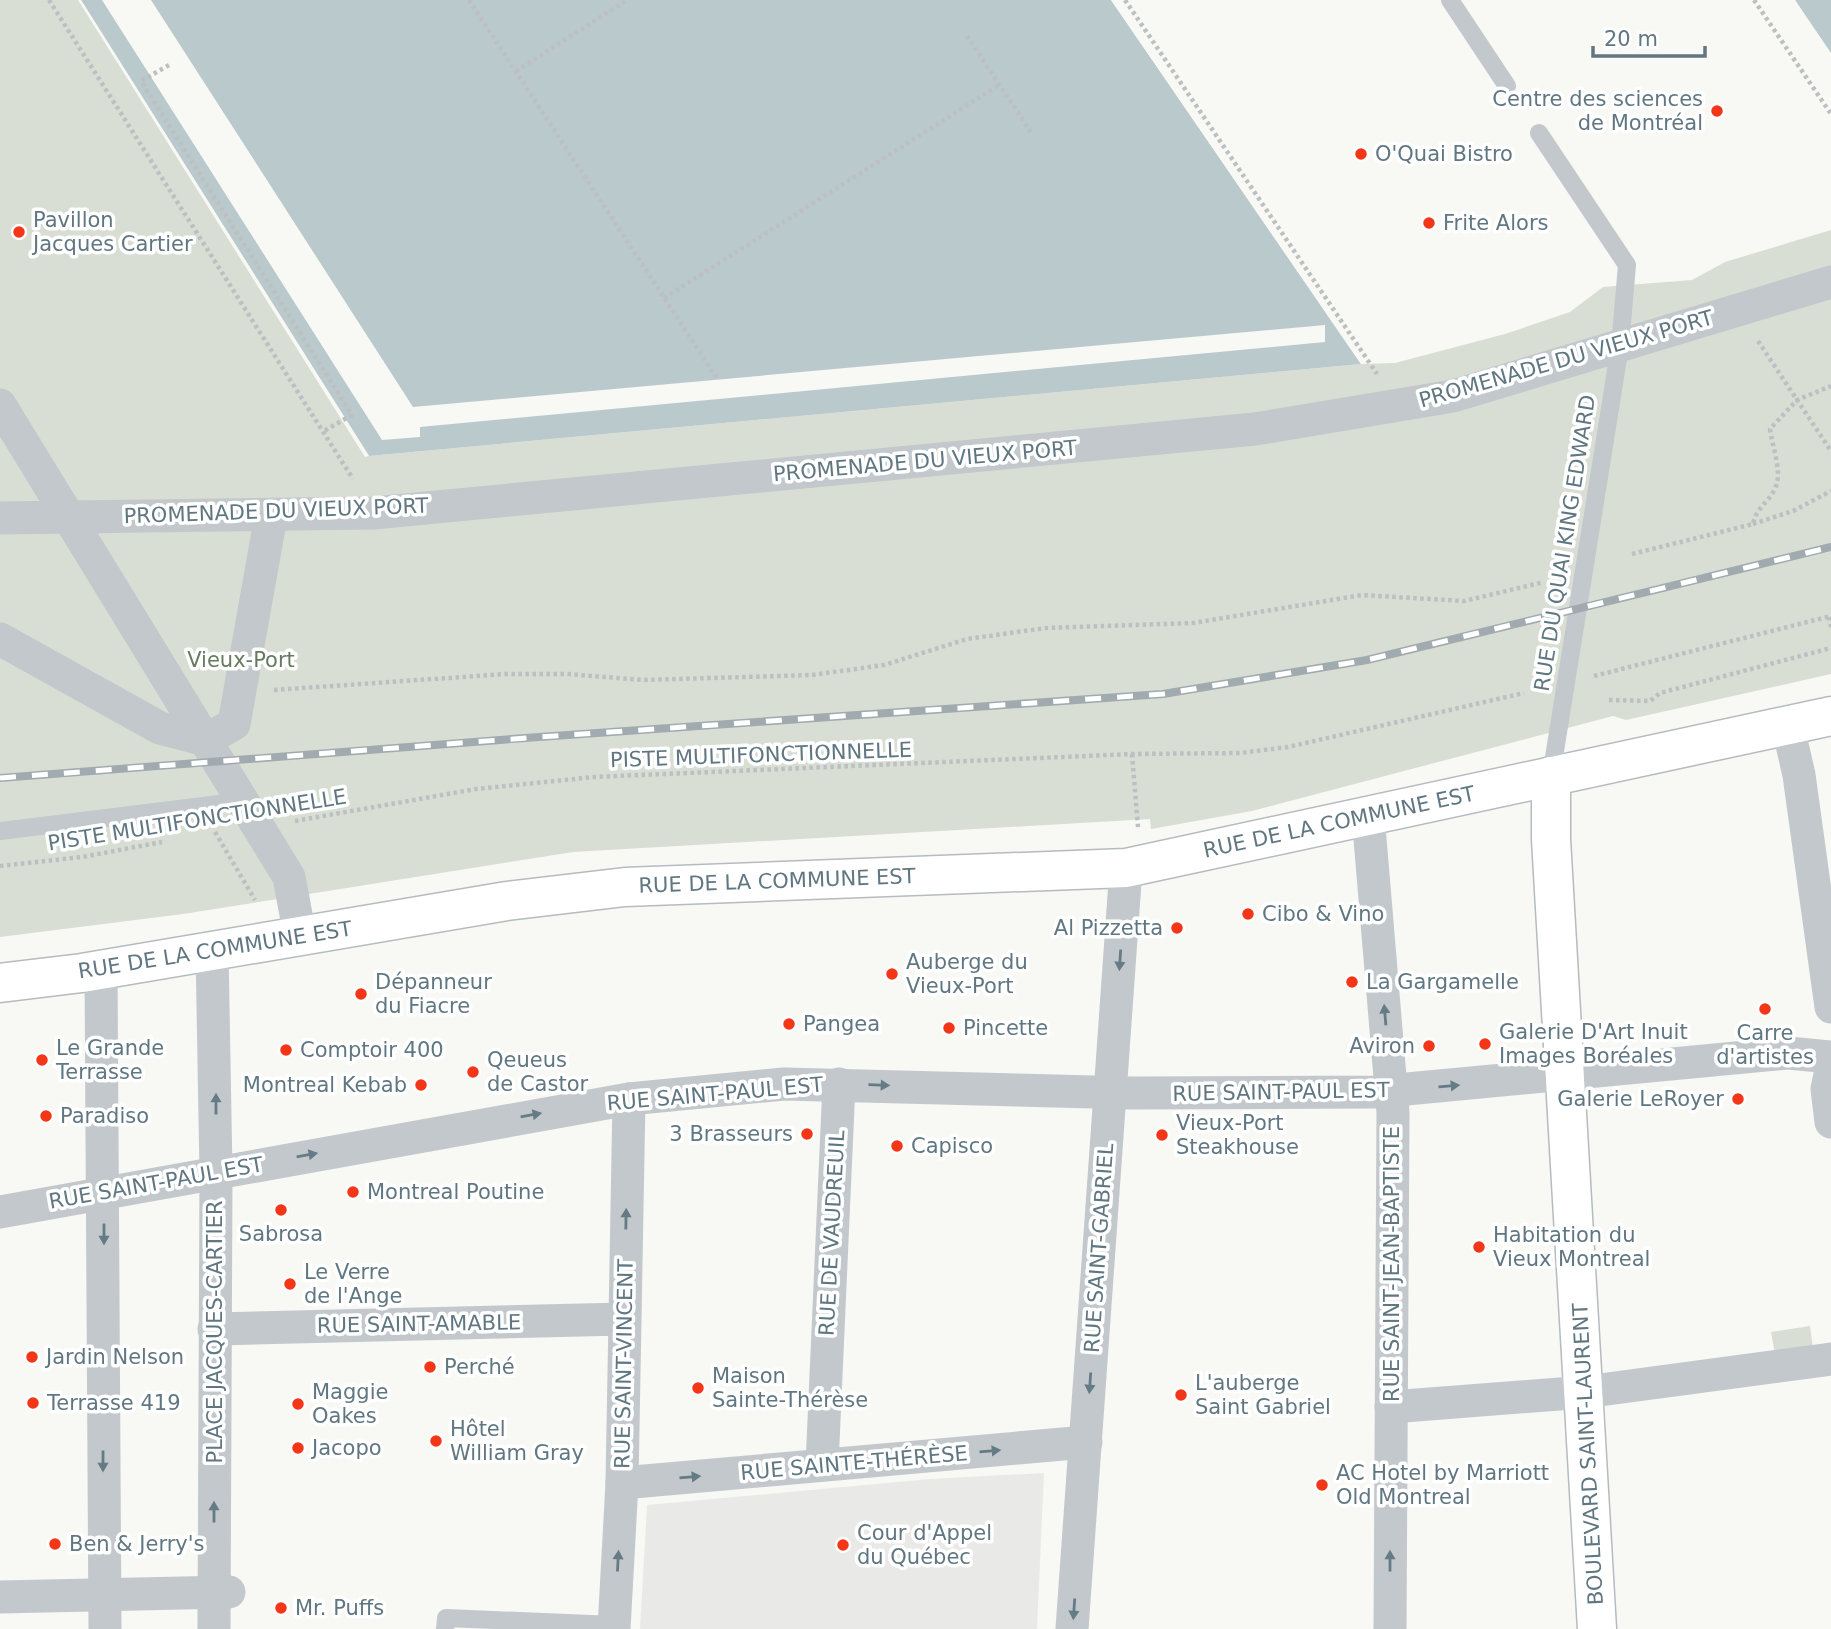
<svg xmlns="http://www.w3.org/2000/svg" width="1831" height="1629" font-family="'DejaVu Sans',sans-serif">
<rect width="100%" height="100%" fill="#f8f8f4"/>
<polygon fill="#e9e9e8" points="1044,1473 1037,1629 640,1629 647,1505 930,1479"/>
<g fill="#d8ded3">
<polygon points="0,0 81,0 369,456 1361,364 1395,363 1505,334 1570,312 1603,287 1692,280 1725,262 1831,230 1831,674 1626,720 1613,716 1252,811 1151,829 1150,819 573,852 183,914 0,937"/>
<polygon points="1810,1326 1813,1349 1775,1354 1771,1332"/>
</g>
<g fill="#bac9cc">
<polygon points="81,0 1111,0 1361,364 369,456"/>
<polygon points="1795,0 1831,0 1831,53"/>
</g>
<g fill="#f8f8f4">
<polygon points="78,0 81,0 369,456 365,457"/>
<polygon points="102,0 151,0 413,407 1325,325 1325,342 420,427 420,437 382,440"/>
<polygon points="1111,0 1115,0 1364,364 1361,364"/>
<polygon points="1792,0 1795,0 1831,56 1828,55"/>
</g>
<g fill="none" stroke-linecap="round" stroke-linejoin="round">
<g stroke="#b4bcc0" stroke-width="41">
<g id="secondary">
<polyline points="1551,776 1551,839 1597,1629"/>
<polyline points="0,983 82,973 507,901 625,887 1126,868 1831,716"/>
</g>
</g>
<g stroke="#bcc0c2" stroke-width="4.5" stroke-dasharray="3.5 3.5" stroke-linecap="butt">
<polyline points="49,0 353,479"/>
<polyline points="469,0 718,380"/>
<polyline points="1125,0 1377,374"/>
<polyline points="1754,0 1831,114"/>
<polyline points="967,36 1032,134"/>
<polyline points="169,65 141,81 352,415 324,431"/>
<polyline points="516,71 627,0"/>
<polyline points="664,298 999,85"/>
<polyline points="1758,341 1831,451"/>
<polyline points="1753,524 1793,511 1831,491"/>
<path d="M1632 554 1753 524C1756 507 1771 501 1776 486 1782 471 1772 445 1770 429L1797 400 1831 386"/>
<polyline points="1829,617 1831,627"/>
<polyline points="1594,676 1831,616"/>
<polyline points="274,690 505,674 567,674 643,680 812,675 884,665 967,639 1046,628 1193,623 1362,595 1464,601 1544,582"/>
<polyline points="1609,700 1650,701 1660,693 1831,648"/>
<polyline points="1132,754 1138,827"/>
<polyline points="295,821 476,789 594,777 1132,754 1240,753 1288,747 1524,693"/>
<polyline points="215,832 255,900"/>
<polyline points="0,866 82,857 162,842"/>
</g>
<g stroke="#c2c8cb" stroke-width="18">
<polyline points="1450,0 1507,86"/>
<polyline points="1539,133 1627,265 1620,346 1551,776"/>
<polyline points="0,831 244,801"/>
<polyline points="445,1629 446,1618 615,1625"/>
</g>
<g stroke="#c2c8cb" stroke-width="33">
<polyline points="0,405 289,877 300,936"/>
<polyline points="0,518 373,513 1255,429 1453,396 1831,282"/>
<polyline points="0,639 160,728 206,740 234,724 271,516"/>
<polyline points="1788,727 1799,775 1831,1007"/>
<polyline points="1368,815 1393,1113 1390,1629"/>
<polyline points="212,950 216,1172 214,1629"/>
<polyline points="101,969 105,1629"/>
<polyline points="1831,1070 1827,1089 1831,1122"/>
<polyline points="0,1212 629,1099 784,1084 1132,1093 1375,1092 1788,1053 1831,1057"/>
<polyline points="214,1329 624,1319"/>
<polyline points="1391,1407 1585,1392 1831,1359"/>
<polyline points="822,1465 839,1084"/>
<polyline points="622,1483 1086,1442"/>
<polyline points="0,1597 229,1592"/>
<polyline points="614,1629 622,1483 629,1099"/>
<polyline points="1072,1629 1126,868"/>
</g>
<use href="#secondary" stroke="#fff" stroke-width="38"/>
<g stroke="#a1aaaf" stroke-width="8">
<polyline id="rail" points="0,778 539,737 1163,694 1367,660 1831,547"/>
</g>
<use href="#rail" stroke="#fff" stroke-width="5" stroke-dasharray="16" stroke-linecap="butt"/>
</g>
<defs><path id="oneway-solid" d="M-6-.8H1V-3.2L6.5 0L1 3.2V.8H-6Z" transform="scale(1.75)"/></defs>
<g fill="#657b86">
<use href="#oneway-solid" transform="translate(1120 960) rotate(94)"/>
<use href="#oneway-solid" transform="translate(1385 1015) rotate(-95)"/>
<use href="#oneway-solid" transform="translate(879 1085) rotate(2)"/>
<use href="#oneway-solid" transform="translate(1449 1086) rotate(-5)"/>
<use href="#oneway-solid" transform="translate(216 1104) rotate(-90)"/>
<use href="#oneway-solid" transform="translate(531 1115) rotate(-10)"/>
<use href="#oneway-solid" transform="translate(307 1155) rotate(-10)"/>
<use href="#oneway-solid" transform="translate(626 1219) rotate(-89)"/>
<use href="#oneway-solid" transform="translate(104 1234) rotate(90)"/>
<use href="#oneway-solid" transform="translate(1090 1383) rotate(94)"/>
<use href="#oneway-solid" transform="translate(990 1451) rotate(-5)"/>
<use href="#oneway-solid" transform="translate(103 1461) rotate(90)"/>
<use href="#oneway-solid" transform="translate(690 1477) rotate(-5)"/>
<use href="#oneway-solid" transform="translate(214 1512) rotate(-90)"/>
<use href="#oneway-solid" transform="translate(618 1561) rotate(-87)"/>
<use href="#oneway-solid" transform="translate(1390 1561) rotate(-90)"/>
<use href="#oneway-solid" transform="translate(1074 1609) rotate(94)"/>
</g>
<g fill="#f43618" stroke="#fff" stroke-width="2.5">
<circle cx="1717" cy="111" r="7"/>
<circle cx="1361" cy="154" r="7"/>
<circle cx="1429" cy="223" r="7"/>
<circle cx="19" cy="232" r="7"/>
<circle cx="1248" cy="914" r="7"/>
<circle cx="1177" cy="928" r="7"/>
<circle cx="892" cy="974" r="7"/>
<circle cx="1352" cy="982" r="7"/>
<circle cx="361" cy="994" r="7"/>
<circle cx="1765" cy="1009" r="7"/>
<circle cx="789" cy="1024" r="7"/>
<circle cx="949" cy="1028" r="7"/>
<circle cx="1485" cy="1044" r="7"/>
<circle cx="1429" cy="1046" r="7"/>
<circle cx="286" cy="1050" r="7"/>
<circle cx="42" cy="1060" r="7"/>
<circle cx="473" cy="1072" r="7"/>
<circle cx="421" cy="1085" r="7"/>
<circle cx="1738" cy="1099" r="7"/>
<circle cx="46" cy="1116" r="7"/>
<circle cx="807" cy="1134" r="7"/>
<circle cx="1162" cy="1135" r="7"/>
<circle cx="897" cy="1146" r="7"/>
<circle cx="353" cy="1192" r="7"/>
<circle cx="281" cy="1210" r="7"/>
<circle cx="1479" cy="1247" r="7"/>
<circle cx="290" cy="1284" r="7"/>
<circle cx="32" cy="1357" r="7"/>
<circle cx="430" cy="1367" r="7"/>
<circle cx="698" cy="1388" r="7"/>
<circle cx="1181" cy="1395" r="7"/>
<circle cx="33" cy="1403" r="7"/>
<circle cx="298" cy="1404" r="7"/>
<circle cx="436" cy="1441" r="7"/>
<circle cx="298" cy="1448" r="7"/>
<circle cx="1322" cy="1485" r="7"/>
<circle cx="55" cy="1544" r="7"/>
<circle cx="843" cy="1545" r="7"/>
<circle cx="281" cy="1608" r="7"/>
</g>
<g text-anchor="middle" stroke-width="7" stroke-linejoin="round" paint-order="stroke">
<g font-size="21" fill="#607782" stroke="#fff" text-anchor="start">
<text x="1703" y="106" text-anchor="end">Centre des sciences<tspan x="1703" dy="24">de Montréal</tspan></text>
<text x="1375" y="161">O'Quai Bistro</text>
<text x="33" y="227">Pavillon<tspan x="33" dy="24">Jacques Cartier</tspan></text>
<text x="1443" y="230">Frite Alors</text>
<text x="1262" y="921">Cibo &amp; Vino</text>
<text x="1163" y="935" text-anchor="end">Al Pizzetta</text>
<text x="906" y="969">Auberge du<tspan x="906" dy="24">Vieux-Port</tspan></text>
<text x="375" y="989">Dépanneur<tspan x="375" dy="24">du Fiacre</tspan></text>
<text x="1366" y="989">La Gargamelle</text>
<text x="803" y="1031">Pangea</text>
<text x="963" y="1035">Pincette</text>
<text x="1499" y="1039">Galerie D'Art Inuit<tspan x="1499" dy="24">Images Boréales</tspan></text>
<text x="1765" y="1040" text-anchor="middle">Carre<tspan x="1765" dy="24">d'artistes</tspan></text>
<text x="1415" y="1053" text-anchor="end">Aviron</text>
<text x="56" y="1055">Le Grande<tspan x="56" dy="24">Terrasse</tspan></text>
<text x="300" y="1057">Comptoir 400</text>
<text x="487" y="1067">Qeueus<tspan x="487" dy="24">de Castor</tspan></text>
<text x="407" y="1092" text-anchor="end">Montreal Kebab</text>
<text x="1724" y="1106" text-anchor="end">Galerie LeRoyer</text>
<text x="60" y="1123">Paradiso</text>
<text x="1176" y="1130">Vieux-Port<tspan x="1176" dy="24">Steakhouse</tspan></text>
<text x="793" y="1141" text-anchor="end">3 Brasseurs</text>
<text x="911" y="1153">Capisco</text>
<text x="367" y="1199">Montreal Poutine</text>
<text x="281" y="1241" text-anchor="middle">Sabrosa</text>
<text x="1493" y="1242">Habitation du<tspan x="1493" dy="24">Vieux Montreal</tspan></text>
<text x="304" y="1279">Le Verre<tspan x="304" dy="24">de l'Ange</tspan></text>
<text x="46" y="1364">Jardin Nelson</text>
<text x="444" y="1374">Perché</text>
<text x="712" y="1383">Maison<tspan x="712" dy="24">Sainte-Thérèse</tspan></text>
<text x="1195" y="1390">L'auberge<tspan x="1195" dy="24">Saint Gabriel</tspan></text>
<text x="312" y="1399">Maggie<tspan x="312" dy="24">Oakes</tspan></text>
<text x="47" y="1410">Terrasse 419</text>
<text x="450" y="1436">Hôtel<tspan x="450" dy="24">William Gray</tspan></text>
<text x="312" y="1455">Jacopo</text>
<text x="1336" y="1480">AC Hotel by Marriott<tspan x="1336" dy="24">Old Montreal</tspan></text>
<text x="857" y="1540">Cour d'Appel<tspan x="857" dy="24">du Québec</tspan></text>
<text x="69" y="1551">Ben &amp; Jerry's</text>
<text x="295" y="1615">Mr. Puffs</text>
</g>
<g font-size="21" fill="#607782" stroke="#fff">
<text transform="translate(1566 359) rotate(-16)" y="7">PROMENADE DU VIEUX PORT</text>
<text transform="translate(925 461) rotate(-5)" y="7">PROMENADE DU VIEUX PORT</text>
<text transform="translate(276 511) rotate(-2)" y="7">PROMENADE DU VIEUX PORT</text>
<text transform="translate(1565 543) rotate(-81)" y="7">RUE DU QUAI KING EDWARD</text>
<text transform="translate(761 755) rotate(-2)" y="7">PISTE MULTIFONCTIONNELLE</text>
<text transform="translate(197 820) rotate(-9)" y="7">PISTE MULTIFONCTIONNELLE</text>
<text transform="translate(1339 822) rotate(-12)" y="7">RUE DE LA COMMUNE EST</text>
<text transform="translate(777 881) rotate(-2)" y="7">RUE DE LA COMMUNE EST</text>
<text transform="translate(215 950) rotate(-9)" y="7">RUE DE LA COMMUNE EST</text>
<text transform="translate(1281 1092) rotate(-1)" y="7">RUE SAINT-PAUL EST</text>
<text transform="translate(715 1094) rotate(-5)" y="7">RUE SAINT-PAUL EST</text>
<text transform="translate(156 1183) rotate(-10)" y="7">RUE SAINT-PAUL EST</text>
<text transform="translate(832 1233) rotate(-87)" y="7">RUE DE VAUDREUIL</text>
<text transform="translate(1099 1248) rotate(-86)" y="7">RUE SAINT-GABRIEL</text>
<text transform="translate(1392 1264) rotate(-90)" y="7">RUE SAINT-JEAN-BAPTISTE</text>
<text transform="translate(419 1324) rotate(-1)" y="7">RUE SAINT-AMABLE</text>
<text transform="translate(215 1332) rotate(-90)" y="7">PLACE JACQUES-CARTIER</text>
<text transform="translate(624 1364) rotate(-89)" y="7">RUE SAINT-VINCENT</text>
<text transform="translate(1588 1454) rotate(-93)" y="7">BOULEVARD SAINT-LAURENT</text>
<text transform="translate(854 1463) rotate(-5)" y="7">RUE SAINTE-THÉRÈSE</text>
</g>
<g font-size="21" fill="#667a5f" stroke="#fff">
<text x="241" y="667">Vieux-Port</text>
</g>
</g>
<path d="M1593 46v10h112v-10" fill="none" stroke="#607782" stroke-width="3.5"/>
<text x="1604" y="46" font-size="21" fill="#607782" stroke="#ffffff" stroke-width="5" paint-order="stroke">20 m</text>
</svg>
